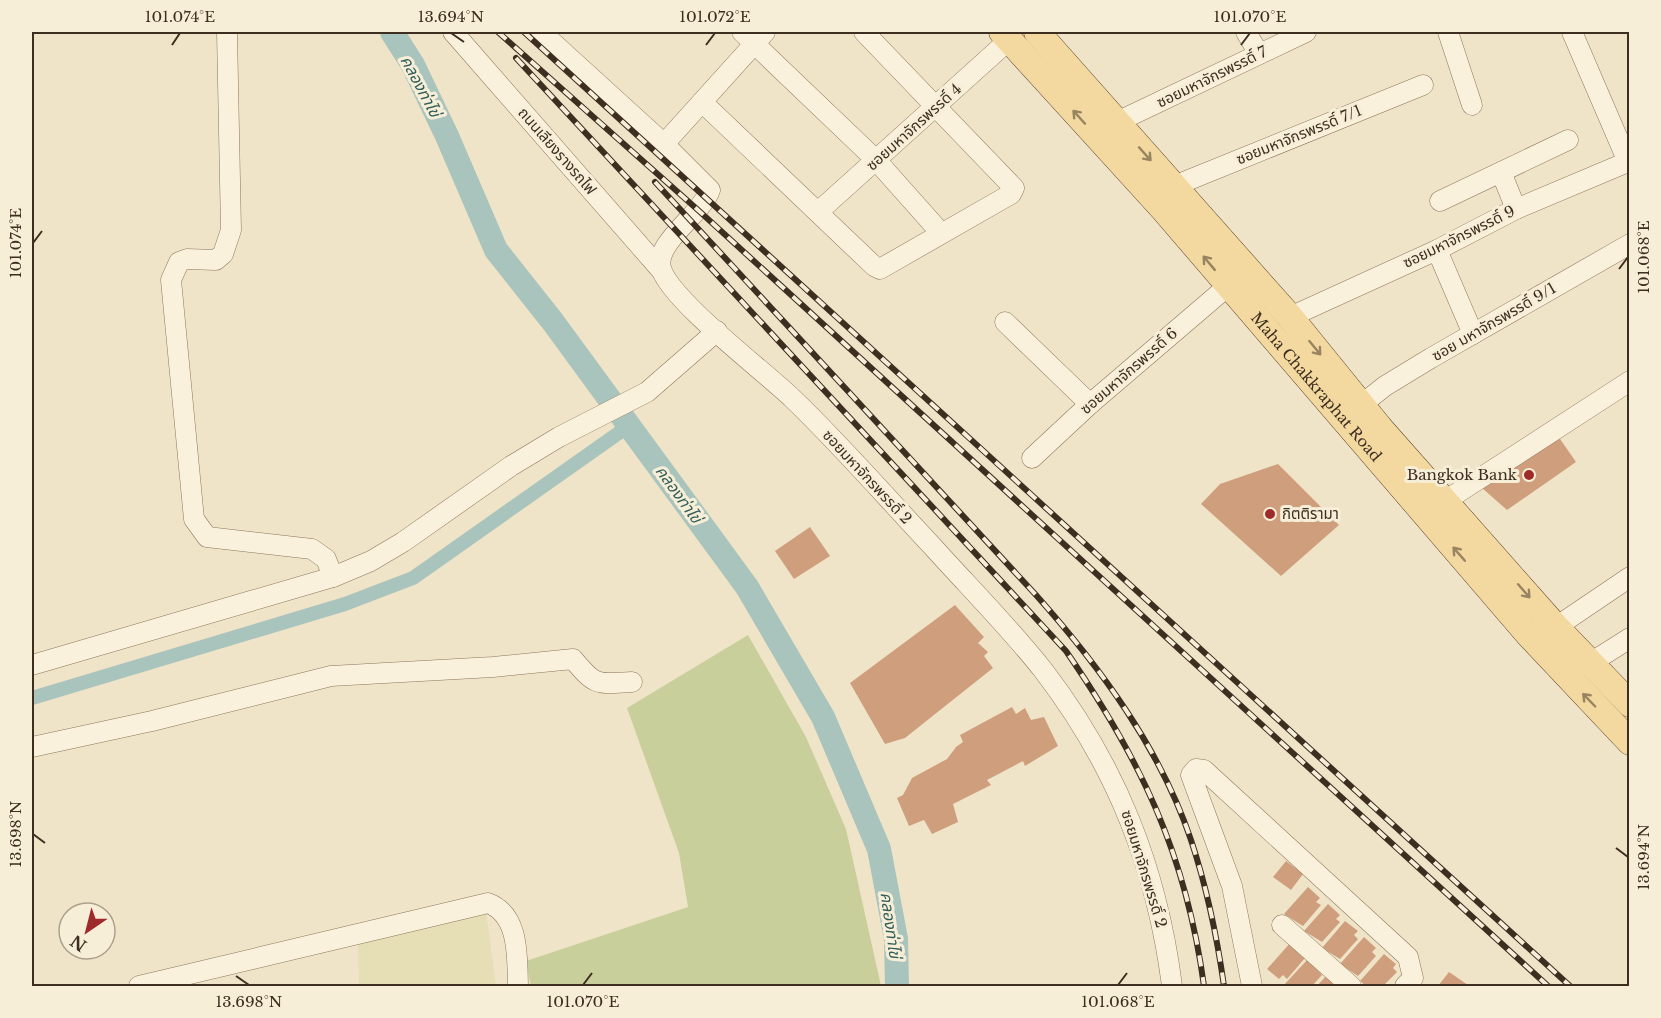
<svg xmlns="http://www.w3.org/2000/svg" width="1661" height="1018" font-family="'Libre Baskerville','Noto Sans Thai',serif">
<rect width="100%" height="100%" fill="#f0e4c8"/>
<polygon fill="#e6deb5" points="486,911 496,986 359,986 358,943"/>
<polygon fill="#c9cf9b" points="748,635 806,737 846,829 881,986 531,986 526,961 688,907 679,853 627,708"/>
<g fill="none" stroke-linecap="round" stroke-linejoin="round">
<polyline stroke="#a9c4bc" stroke-width="14" points="32,698 345,604 413,578 630,425"/>
<polyline stroke="#a9c4bc" stroke-width="24" points="392,32 413,65 447,136 496,250 553,322 747,587 823,717 879,849 896,939 897,986"/>
</g>
<g fill="#cf9f7d">
<polygon points="1558,436 1576,462 1507,510 1482,488"/>
<polygon points="1278,464 1339,525 1281,576 1201,504 1220,484"/>
<polygon points="810,527 830,556 794,579 775,551"/>
<polygon points="955,605 984,637 978,643 988,652 984,656 993,668 905,738 885,744 850,683"/>
<polygon points="1012,707 1016,714 1025,708 1031,720 1044,717 1058,746 1025,766 1023,761 987,780 991,785 953,804 958,822 932,834 924,820 909,826 897,798 903,795 912,778 947,759 956,747 963,742 960,735"/>
<polygon points="1286,861 1303,874 1291,890 1273,877"/>
<polygon points="1308,887 1320,898 1316,902 1321,905 1303,926 1284,914"/>
<polygon points="1328,904 1340,915 1336,919 1340,922 1322,942 1304,931"/>
<polygon points="1345,921 1358,931 1354,935 1358,939 1340,959 1322,948"/>
<polygon points="1364,937 1376,948 1372,952 1376,956 1358,976 1340,964"/>
<polygon points="1291,942 1305,958 1287,979 1283,975 1279,979 1267,969"/>
<polygon points="1384,954 1396,964 1393,968 1397,972 1383,986 1366,986 1360,981"/>
<polygon points="1308,959 1322,975 1312,986 1283,986"/>
<polygon points="1449,972 1468,985 1467,986 1438,986"/>
<polygon points="1326,976 1333,981 1332,986 1317,986"/>
</g>
<g fill="none" stroke-linecap="round" stroke-linejoin="round">
<g stroke="#8d765c" stroke-width="21">
<g id="minor">
<polyline points="227,32 231,230 223,254 216,260 187,259 179,262 171,280 194,519 207,537 312,549 326,559 333,577"/>
<polyline points="453,32 661,270"/>
<polyline points="541,32 664,144"/>
<polyline points="742,32 876,160 940,232"/>
<path d="M765 32 664 144 710 190C702 214 654 243 661 268 669 299 764 371 792 398 841 445 886 497 933 547 970 588 1009 627 1043 670 1116 765 1157 868 1172 986"/>
<polyline points="1246,32 1259,54"/>
<polyline points="1448,32 1472,105"/>
<polyline points="1572,32 1628,162"/>
<polyline points="702,102 874,266 880,269 1011,194 1014,188 864,32"/>
<polyline points="1117,122 1306,32"/>
<polyline points="1501,172 1516,209"/>
<polyline points="1174,186 1423,85"/>
<polyline points="1440,201 1568,140"/>
<polyline points="818,212 1009,40"/>
<polyline points="1437,250 1473,334"/>
<polyline points="1290,317 1437,250 1516,209 1630,161"/>
<polyline points="1005,322 1090,404"/>
<polyline points="1361,405 1385,386 1431,358 1630,244"/>
<polyline points="1032,458 1090,404 1228,286"/>
<polyline points="1445,501 1630,381"/>
<polyline points="1542,630 1556,627 1630,577"/>
<polyline points="1592,662 1630,638"/>
<polyline points="32,665 333,577 371,561 403,542 511,466 559,437 647,392 717,331"/>
<path d="M32 747 152 721 331 676 493 667 573 659C596 687 597 684 632 682"/>
<polyline points="1282,925 1351,986"/>
<path d="M139 986 488 903C520 915 517 958 518 986"/>
<polyline points="1252,986 1232,886 1191,775 1196,769 1204,770 1408,957 1413,978 1405,986"/>
</g>
</g>
<g stroke="#5b4430" stroke-width="27">
<g id="major">
<path id="s1" d="M1002 32 1164 210 1528 634 1630 742"/>
<polyline points="1037,32 1290,317 1380,428 1556,627 1630,704"/>
</g>
</g>
<use href="#minor" stroke="#faf1dc" stroke-width="20"/>
<use href="#major" stroke="#f3d9a0" stroke-width="26"/>
<g stroke="#3d2e20" stroke-width="6">
<g id="rail">
<polyline points="498,32 698,210 1548,986"/>
<polyline points="524,32 1570,986"/>
<path d="M516 58 1066 651C1141 760 1186 854 1204 986"/>
<path d="M655 182 1036 595C1100 667 1160 748 1191 840 1207 888 1217 937 1224 986"/>
</g>
</g>
<use href="#rail" stroke="#f7eed8" stroke-width="4" stroke-dasharray="11" stroke-linecap="butt"/>
</g>
<defs><path id="oneway-shaft" d="M-6 0H5M1.5-3L5.5 0L1.5 3" fill="none" stroke-width="1.6" stroke-linecap="round" stroke-linejoin="round" transform="scale(1.5)"/></defs>
<g stroke="#988460">
<use href="#oneway-shaft" transform="translate(1079 117) rotate(-132)"/>
<use href="#oneway-shaft" transform="translate(1145 154) rotate(48)"/>
<use href="#oneway-shaft" transform="translate(1209 263) rotate(-130)"/>
<use href="#oneway-shaft" transform="translate(1315 348) rotate(51)"/>
<use href="#oneway-shaft" transform="translate(1459 554) rotate(-131)"/>
<use href="#oneway-shaft" transform="translate(1524 591) rotate(49)"/>
<use href="#oneway-shaft" transform="translate(1589 700) rotate(-134)"/>
</g>
<path fill="none" stroke="#3d2e20" stroke-width="2" d="M451 33 464 42M172 45 180 33M706 45 715 33M1241 45 1250 33M33 243 42 231M1619 269 1628 257M33 834 45 843M1616 848 1628 857M236 976 249 985M583 985 592 973M1118 985 1127 973"/>
<g fill="#9e2a2b" stroke="#f7eed8" stroke-width="2">
<circle cx="1529" cy="475" r="6"/>
<circle cx="1270" cy="514" r="6"/>
</g>
<g text-anchor="middle" stroke-width="6" stroke-linejoin="round" paint-order="stroke">
<g font-size="15" fill="#3d2e20" stroke="#f7eed8">
<text transform="translate(1212 77) rotate(-26)" y="5">ซอยมหาจักรพรรดิ์ 7</text>
<text transform="translate(914 127) rotate(-42)" y="5">ซอยมหาจักรพรรดิ์ 4</text>
<text transform="translate(1299 135) rotate(-22)" y="5">ซอยมหาจักรพรรดิ์ 7/1</text>
<text transform="translate(557 151) rotate(49)" y="5">ถนนเลียงรางรถไฟ</text>
<text transform="translate(1459 237) rotate(-26)" y="5">ซอยมหาจักรพรรดิ์ 9</text>
<text transform="translate(1494 322) rotate(-30)" y="5">ซอย มหาจักรพรรดิ์ 9/1</text>
<text transform="translate(1129 371) rotate(-41)" y="5">ซอยมหาจักรพรรดิ์ 6</text>
<text dy="5" stroke="none"><textPath href="#s1" startOffset="474">Maha Chakkraphat Road</textPath></text>
<text transform="translate(867 477) rotate(47)" y="5">ซอยมหาจักรพรรดิ์ 2</text>
<text transform="translate(1144 869) rotate(73)" y="5">ซอยมหาจักรพรรดิ์ 2</text>
</g>
<g font-size="15" fill="#3d2e20" stroke="#f7eed8" text-anchor="end">
<text x="1517" y="480">Bangkok Bank</text>
<text x="1282" y="519" text-anchor="start">กิตติรามา</text>
</g>
<g font-size="16" font-style="italic" fill="#2f5d5a" stroke="#f7eed8">
<text transform="translate(421 86) rotate(62)" y="6">คลองท่าไข่</text>
<text transform="translate(679 494) rotate(54)" y="6">คลองท่าไข่</text>
<text transform="translate(891 925) rotate(82)" y="6">คลองท่าไข่</text>
</g>
</g>
<rect width="1661" height="1018" fill="none" stroke="#f7eed8" stroke-width="66"/>
<g transform="translate(87 931) rotate(215)"><circle r="28" fill="#f7eed8" stroke="#ada18e" stroke-width="1.5"/>
<path d="M0-4.5L10 22L0 15L-10 22Z" fill="#9e2a2b"/>
<text y="-9" font-size="16" font-weight="bold" text-anchor="middle" fill="#3d2e20">N</text>
</g>
<rect x="33" y="33" width="1595" height="952" fill="none" stroke="#3d2e20" stroke-width="2"/>
<g font-size="15" text-anchor="middle" fill="#3d2e20">
<text x="180" y="22">101.074°E</text>
<text x="451" y="22">13.694°N</text>
<text x="715" y="22">101.072°E</text>
<text x="1250" y="22">101.070°E</text>
<text transform="translate(16 243) rotate(-90)" y="5">101.074°E</text>
<text transform="translate(1644 257) rotate(-90)" y="5">101.068°E</text>
<text transform="translate(16 834) rotate(-90)" y="5">13.698°N</text>
<text transform="translate(1644 857) rotate(-90)" y="5">13.694°N</text>
<text x="249" y="1007">13.698°N</text>
<text x="583" y="1007">101.070°E</text>
<text x="1118" y="1007">101.068°E</text>
</g>
</svg>
